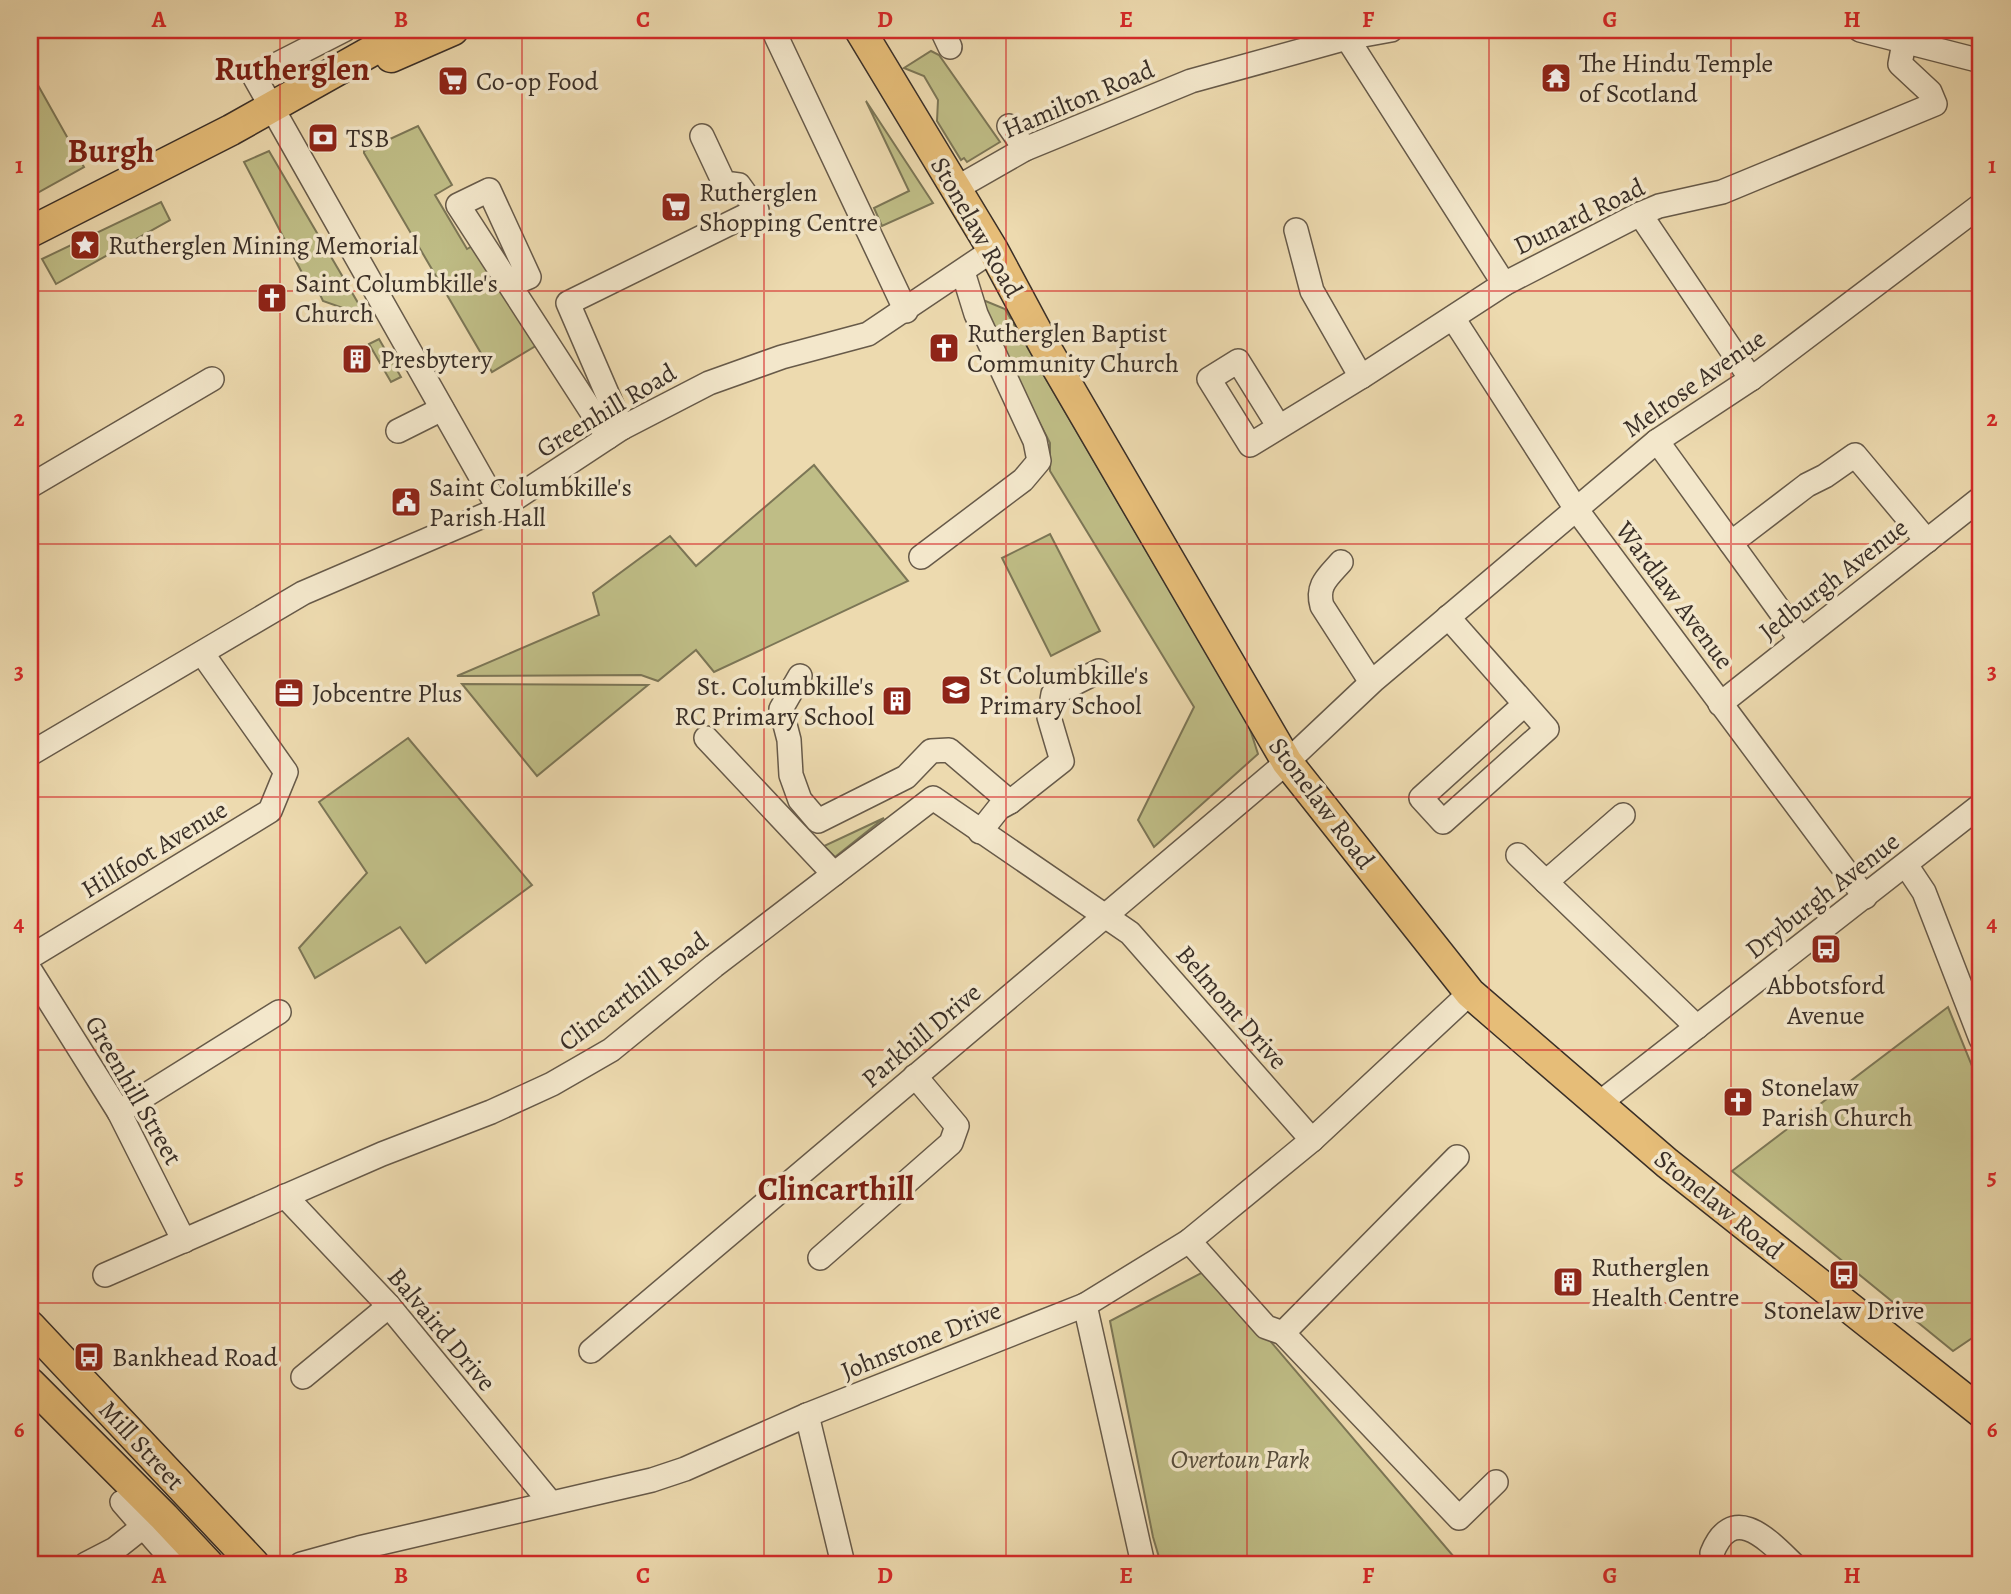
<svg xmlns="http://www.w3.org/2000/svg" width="2011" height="1594" font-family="Alegreya,serif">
<rect width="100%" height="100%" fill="#eddaaf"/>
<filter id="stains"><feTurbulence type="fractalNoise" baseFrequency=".00286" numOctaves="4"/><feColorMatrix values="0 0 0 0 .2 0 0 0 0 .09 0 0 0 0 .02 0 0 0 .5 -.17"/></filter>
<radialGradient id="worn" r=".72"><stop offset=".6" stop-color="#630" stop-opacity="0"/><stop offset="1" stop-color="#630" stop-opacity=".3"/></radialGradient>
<g fill="#bfbd86" stroke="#7c7656" stroke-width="2">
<polygon points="931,51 939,55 1000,142 967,162 964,158 961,160 937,121 938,100 924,76 904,68"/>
<polygon points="30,71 84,167 30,197"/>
<polygon points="866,101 933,203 882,226 874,208 909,191"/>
<polygon points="418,126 452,185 435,195 467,249 476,244 539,344 492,372 364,153 364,151"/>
<polygon points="269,151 361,308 354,312 323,301 316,286 310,288 244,162"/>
<polygon points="161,202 170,220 56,284 42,259"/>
<polygon points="983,300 1005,309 1249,726 1258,754 1154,847 1138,820 1194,707 1050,471 1050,443 982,311"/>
<polygon points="379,339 401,377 391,382 369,344"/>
<polygon points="814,465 908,581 714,672 696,650 658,681 641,675 457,676 599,615 593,593 670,536 696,566"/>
<polygon points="1050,534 1100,631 1051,656 1002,558"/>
<polygon points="462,684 648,685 537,776"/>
<polygon points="408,738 532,885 426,963 400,927 315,978 299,948 367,873 319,802"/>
<polygon points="884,818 835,857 824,846"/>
<polygon points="1948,1007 1981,1088 1981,1332 1953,1351 1732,1171"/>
<polygon points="1209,1269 1460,1564 1161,1564 1153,1537 1110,1321"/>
</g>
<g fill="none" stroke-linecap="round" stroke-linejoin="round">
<g stroke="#675a49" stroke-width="26">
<g id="minor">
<polyline points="344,30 254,76 499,509"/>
<polyline points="942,30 950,47"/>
<polyline points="1860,30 1981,61"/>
<polyline points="776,36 906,311"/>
<polyline points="1347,38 1504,284"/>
<polyline points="1009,126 1025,149"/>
<polyline points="955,189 1025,149 1191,81 1347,38 1391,30"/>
<polyline points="1640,214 1751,379"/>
<polyline points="1296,230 1312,291 1361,377"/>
<polyline points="510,285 529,277 489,190 458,205 608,437"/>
<polyline points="1453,318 1576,509 1865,897"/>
<polyline points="1279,427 1238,361 1209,379 1250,445 1361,377 1504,284 1640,214 1659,206 1722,192 1935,104 1930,92 1900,64 1904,43"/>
<polyline points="622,428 568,303 757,210 739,185 724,183 702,136"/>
<polyline points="398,431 442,409"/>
<polyline points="1657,441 1801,640"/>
<polyline points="30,486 212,379"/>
<polyline points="1731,543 1807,485 1825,476 1855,455 1927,541"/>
<polyline points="921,557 1023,480 1039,461 1035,441 976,314 963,272"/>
<path d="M1341 562C1328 577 1316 585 1322 606L1371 682"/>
<polyline points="1448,617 1547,729 1443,822 1421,798 1525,704"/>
<polyline points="800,676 781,709 789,740 791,775 800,800 818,821 906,777 931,751 949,750 1010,802 1062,761 1049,717 1053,694 1099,671"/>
<polyline points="1720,704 1981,498"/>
<polyline points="706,738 834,874"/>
<polyline points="30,754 303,593 499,509 622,428 709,383 782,357 868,334 993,250"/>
<polyline points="980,832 999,808 1010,802"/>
<polyline points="1518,855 1697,1027"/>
<polyline points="1906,865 1924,892 1981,1039"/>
<polyline points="1546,882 1623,815"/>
<polyline points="30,957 270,811 286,772 202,653"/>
<polyline points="30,970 119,1112 184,1241"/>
<polyline points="1597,1105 1981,805"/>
<polyline points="119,1112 279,1012"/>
<polyline points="285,1196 389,1306 550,1502"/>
<polyline points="1189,1241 1266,1327 1283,1333 1459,1518 1496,1482"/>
<polyline points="820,1258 951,1143 957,1126 915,1076"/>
<polyline points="105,1275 382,1154 491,1112 552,1084 611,1050 714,966 933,798 1130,933 1312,1140"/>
<polyline points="1085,1305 1143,1564"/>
<polyline points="1283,1333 1457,1157"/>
<polyline points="591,1351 1287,762 1374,680 1657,441 1751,379 1981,205"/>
<polyline points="303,1377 389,1306"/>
<polyline points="807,1415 843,1564"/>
<polyline points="122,1502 176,1564"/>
<polyline points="86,1564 115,1549 144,1526"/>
<polyline points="301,1564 359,1548 652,1480 685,1469 807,1415 1085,1305 1189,1241 1312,1140 1470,993"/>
<path d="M1714 1564 1712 1553C1733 1501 1769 1541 1793 1564"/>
</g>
</g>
<g stroke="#3a2f27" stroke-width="33">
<g id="major">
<polyline points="860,30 993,250 1044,345 1287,762 1470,993 1667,1163 1981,1412"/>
<polyline points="391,57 453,30"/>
<polyline points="30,232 231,130 409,30"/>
<polyline points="30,1326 254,1564"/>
<polyline points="30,1383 164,1517 208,1564"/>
</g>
</g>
<use href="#minor" stroke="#f3e7cb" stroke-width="23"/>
<use href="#major" stroke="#e6bd78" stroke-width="30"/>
</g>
<path fill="none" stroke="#d62828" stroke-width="2" stroke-opacity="0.55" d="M280 30V1564M522 30V1564M764 30V1564M1006 30V1564M1247 30V1564M1489 30V1564M1731 30V1564M30 291H1981M30 544H1981M30 797H1981M30 1050H1981M30 1303H1981"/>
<defs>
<g id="temple-square" transform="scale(1.575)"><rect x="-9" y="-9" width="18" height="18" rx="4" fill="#8f2418" stroke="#f3e7cb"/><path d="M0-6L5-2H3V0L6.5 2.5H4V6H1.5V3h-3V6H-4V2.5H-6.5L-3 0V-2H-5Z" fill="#fff"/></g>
<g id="supermarket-square" transform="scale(1.575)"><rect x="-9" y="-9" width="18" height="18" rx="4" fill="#8f2418" stroke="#f3e7cb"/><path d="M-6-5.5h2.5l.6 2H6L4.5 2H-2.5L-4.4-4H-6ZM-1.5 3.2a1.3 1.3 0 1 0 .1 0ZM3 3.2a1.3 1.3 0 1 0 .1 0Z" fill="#fff"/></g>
<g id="bank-square" transform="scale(1.575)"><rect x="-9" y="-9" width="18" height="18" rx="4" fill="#8f2418" stroke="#f3e7cb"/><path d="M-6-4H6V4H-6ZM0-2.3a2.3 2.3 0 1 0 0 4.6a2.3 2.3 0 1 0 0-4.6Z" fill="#fff"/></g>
<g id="sight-square" transform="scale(1.575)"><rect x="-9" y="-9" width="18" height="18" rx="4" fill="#8f2418" stroke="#f3e7cb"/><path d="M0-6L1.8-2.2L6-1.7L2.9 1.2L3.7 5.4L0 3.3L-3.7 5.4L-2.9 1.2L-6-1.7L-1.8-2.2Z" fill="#fff"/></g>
<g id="church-square" transform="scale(1.575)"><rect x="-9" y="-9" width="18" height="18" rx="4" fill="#8f2418" stroke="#f3e7cb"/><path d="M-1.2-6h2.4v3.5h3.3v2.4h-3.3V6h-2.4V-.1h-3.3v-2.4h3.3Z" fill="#fff"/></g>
<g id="building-square" transform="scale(1.575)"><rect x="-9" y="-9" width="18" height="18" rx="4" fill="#8f2418" stroke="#f3e7cb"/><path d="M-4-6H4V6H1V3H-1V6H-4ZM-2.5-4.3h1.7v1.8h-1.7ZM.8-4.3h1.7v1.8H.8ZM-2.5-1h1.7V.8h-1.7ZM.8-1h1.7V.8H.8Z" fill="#fff"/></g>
<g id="civic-square" transform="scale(1.575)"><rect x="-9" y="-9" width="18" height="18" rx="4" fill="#8f2418" stroke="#f3e7cb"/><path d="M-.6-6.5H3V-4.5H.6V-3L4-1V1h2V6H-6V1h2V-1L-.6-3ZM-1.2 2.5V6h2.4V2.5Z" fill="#fff"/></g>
<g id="school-square" transform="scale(1.575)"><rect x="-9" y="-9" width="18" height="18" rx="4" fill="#8f2418" stroke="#f3e7cb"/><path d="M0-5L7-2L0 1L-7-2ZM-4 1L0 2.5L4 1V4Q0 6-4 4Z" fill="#fff"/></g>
<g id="office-square" transform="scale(1.575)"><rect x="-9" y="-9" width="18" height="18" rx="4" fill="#8f2418" stroke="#f3e7cb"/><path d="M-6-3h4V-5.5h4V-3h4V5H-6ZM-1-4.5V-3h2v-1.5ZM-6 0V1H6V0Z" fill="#fff"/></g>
<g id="bus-square" transform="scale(1.575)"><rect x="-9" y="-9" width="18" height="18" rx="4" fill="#8f2418" stroke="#f3e7cb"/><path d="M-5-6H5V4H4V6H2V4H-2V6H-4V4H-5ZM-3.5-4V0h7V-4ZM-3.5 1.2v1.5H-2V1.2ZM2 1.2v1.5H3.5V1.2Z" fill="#fff"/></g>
</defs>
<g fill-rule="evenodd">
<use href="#temple-square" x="1556" y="78"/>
<use href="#supermarket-square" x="453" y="81"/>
<use href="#bank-square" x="323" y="138"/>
<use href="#supermarket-square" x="676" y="207"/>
<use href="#sight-square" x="85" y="245"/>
<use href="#church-square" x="272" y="298"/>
<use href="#church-square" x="944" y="348"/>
<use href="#building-square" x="357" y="359"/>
<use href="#civic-square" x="406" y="502"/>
<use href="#school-square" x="956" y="690"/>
<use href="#office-square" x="289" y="693"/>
<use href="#building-square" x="897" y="701"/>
<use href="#bus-square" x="1826" y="949"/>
<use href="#church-square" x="1738" y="1102"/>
<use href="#bus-square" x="1844" y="1275"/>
<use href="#building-square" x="1568" y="1282"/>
<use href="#bus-square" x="89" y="1357"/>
</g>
<g text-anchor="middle" stroke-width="7" stroke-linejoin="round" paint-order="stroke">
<g font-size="26" fill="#3a2f27" stroke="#f3e7cb" text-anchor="start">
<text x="1579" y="72">The Hindu Temple<tspan x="1579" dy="30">of Scotland</tspan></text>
<text x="476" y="90">Co-op Food</text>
<text x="346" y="147">TSB</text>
<text x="699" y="201">Rutherglen<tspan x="699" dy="30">Shopping Centre</tspan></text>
<text x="108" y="254">Rutherglen Mining Memorial</text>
<text x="295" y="292">Saint Columbkille's<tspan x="295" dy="30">Church</tspan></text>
<text x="967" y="342">Rutherglen Baptist<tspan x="967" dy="30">Community Church</tspan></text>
<text x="380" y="368">Presbytery</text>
<text x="429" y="496">Saint Columbkille's<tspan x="429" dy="30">Parish Hall</tspan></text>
<text x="979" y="684">St Columbkille's<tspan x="979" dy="30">Primary School</tspan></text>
<text x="874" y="695" text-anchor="end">St. Columbkille's<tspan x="874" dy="30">RC Primary School</tspan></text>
<text x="312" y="702">Jobcentre Plus</text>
<text x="1826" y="994" text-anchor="middle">Abbotsford<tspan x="1826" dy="30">Avenue</tspan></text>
<text x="1761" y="1096">Stonelaw<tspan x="1761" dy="30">Parish Church</tspan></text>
<text x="1591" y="1276">Rutherglen<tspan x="1591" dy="30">Health Centre</tspan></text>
<text x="1844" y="1319" text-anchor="middle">Stonelaw Drive</text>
<text x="112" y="1366">Bankhead Road</text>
</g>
<g font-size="26" fill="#3a2f27" stroke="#f3e7cb">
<text transform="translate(1078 99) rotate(-23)" y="9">Hamilton Road</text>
<text transform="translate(1579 216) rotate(-26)" y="9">Dunard Road</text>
<text transform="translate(977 227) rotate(60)" y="9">Stonelaw Road</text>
<text transform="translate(1694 383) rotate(-35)" y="9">Melrose Avenue</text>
<text transform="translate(606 410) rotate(-31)" y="9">Greenhill Road</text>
<text transform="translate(1833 579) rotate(-38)" y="9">Jedburgh Avenue</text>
<text transform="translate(1675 595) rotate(53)" y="9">Wardlaw Avenue</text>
<text transform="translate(1322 803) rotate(53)" y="9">Stonelaw Road</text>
<text transform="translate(154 849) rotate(-31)" y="9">Hillfoot Avenue</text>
<text transform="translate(1822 895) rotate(-38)" y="9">Dryburgh Avenue</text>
<text transform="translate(633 991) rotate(-37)" y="9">Clincarthill Road</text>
<text transform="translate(1232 1007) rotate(49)" y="9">Belmont Drive</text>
<text transform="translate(921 1035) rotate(-40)" y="9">Parkhill Drive</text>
<text transform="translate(134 1090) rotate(60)" y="9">Greenhill Street</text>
<text transform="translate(1719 1204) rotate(39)" y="9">Stonelaw Road</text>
<text transform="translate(442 1329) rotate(50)" y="9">Balvaird Drive</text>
<text transform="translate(921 1340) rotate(-22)" y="9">Johnstone Drive</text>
<text transform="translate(142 1445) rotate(47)" y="9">Mill Street</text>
</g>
<g font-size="26" font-style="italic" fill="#554b3a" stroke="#f3e7cb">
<text x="1240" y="1468">Overtoun Park</text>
</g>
<g font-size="33" font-weight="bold" fill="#7a1f14" stroke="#f3e7cb">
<text x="292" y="80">Rutherglen</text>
<text x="111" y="162">Burgh</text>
<text x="836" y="1200">Clincarthill</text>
</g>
</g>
<rect width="2011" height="1594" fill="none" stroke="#eddaaf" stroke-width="77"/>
<rect x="38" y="38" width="1934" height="1518" fill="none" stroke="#d62828" stroke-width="2.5"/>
<g font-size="23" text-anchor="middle" font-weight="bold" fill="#d62828">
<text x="159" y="27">A</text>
<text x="401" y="27">B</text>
<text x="643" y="27">C</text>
<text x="885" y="27">D</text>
<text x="1126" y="27">E</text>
<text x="1368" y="27">F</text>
<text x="1610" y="27">G</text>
<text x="1852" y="27">H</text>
<text x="19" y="173">1</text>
<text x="1992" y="173">1</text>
<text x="19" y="426">2</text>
<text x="1992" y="426">2</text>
<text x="19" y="679">3</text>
<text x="1992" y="679">3</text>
<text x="19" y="931">4</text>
<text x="1992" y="931">4</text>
<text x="19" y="1184">5</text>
<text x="1992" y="1184">5</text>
<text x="19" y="1437">6</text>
<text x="1992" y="1437">6</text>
<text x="159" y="1583">A</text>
<text x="401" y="1583">B</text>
<text x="643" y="1583">C</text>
<text x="885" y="1583">D</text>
<text x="1126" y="1583">E</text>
<text x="1368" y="1583">F</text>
<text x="1610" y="1583">G</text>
<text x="1852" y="1583">H</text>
</g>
<rect width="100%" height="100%" filter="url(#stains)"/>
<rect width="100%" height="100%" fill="url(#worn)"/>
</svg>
